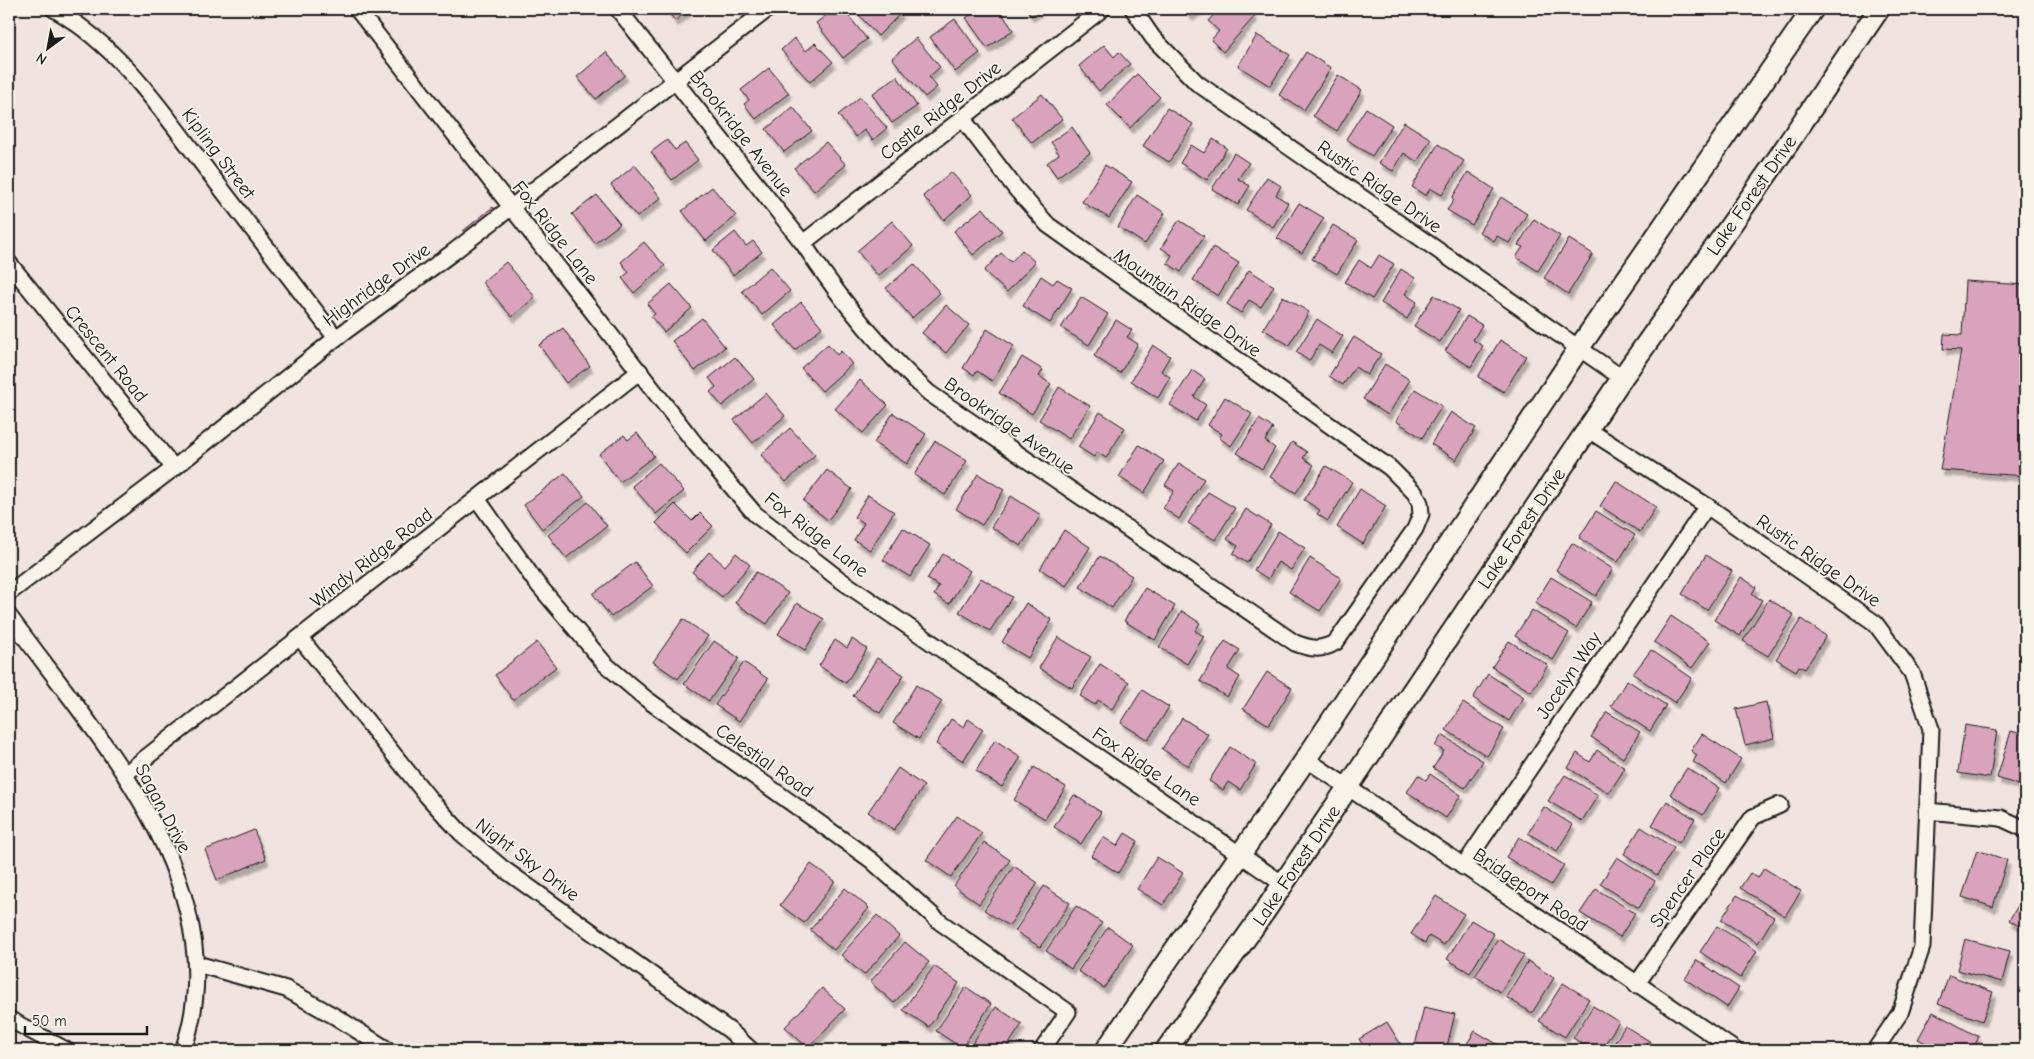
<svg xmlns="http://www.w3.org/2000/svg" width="2034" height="1059" font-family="'Comic Neue',sans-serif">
<defs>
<filter id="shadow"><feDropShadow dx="3" dy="5.5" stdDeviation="1" flood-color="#0004"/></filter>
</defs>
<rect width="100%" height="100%" fill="#f1e3df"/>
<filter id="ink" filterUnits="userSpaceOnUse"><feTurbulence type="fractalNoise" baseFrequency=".02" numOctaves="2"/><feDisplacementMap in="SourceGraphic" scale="10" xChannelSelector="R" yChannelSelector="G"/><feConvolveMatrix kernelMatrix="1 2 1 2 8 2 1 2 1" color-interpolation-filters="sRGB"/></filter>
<g filter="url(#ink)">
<g fill="#d9a3bb" stroke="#1c1c1c" filter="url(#shadow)">
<polygon points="666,9 690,9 675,21"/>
<polygon points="834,9 843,9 867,39 843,58 816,23"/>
<polygon points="864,9 897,9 901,13 878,36 858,14"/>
<polygon points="979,9 999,9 1013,30 987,48 966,18"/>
<polygon points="1026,9 1041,9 1031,16"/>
<polygon points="1184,9 1199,9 1190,16"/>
<polygon points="1219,9 1247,9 1255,16 1223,52 1211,40 1219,31 1208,21"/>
<polygon points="955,19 980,53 955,72 930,37"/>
<polygon points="1257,35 1290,55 1270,86 1238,66"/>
<polygon points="794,38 806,51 815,43 833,62 810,82 781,50"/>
<polygon points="916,38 940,67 929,77 937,87 925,97 892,58"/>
<polygon points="1104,45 1114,57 1119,52 1130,64 1099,91 1079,66"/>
<polygon points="606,52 625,75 596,99 577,77"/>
<polygon points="1306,52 1331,68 1304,110 1279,95"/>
<polygon points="769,68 789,93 756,119 744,104 749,100 741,90"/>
<polygon points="1137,74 1160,97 1130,128 1107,105"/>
<polygon points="1338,75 1362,90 1337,131 1313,116"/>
<polygon points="897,76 917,106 892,123 872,94"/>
<polygon points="1042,94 1062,119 1032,143 1012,118"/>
<polygon points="860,97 887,128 873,140 864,130 856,137 838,115"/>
<polygon points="793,107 812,131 784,152 766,129"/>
<polygon points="1167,108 1193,124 1169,162 1143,146"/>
<polygon points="1366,108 1392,125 1372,156 1346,139"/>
<polygon points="1404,122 1431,139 1417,162 1404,153 1393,171 1379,163"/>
<polygon points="1072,127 1090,153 1057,177 1047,163 1059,154 1051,142"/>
<polygon points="1213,139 1227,148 1207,180 1180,163 1191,145 1204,153"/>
<polygon points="667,140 675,150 685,143 698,160 672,180 651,152"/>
<polygon points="826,142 846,165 814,191 794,168"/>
<polygon points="1438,144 1464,161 1442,195 1430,188 1426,196 1412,187"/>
<polygon points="1234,153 1249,163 1238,179 1250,186 1238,205 1212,189"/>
<polygon points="635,165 661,198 637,217 611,185"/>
<polygon points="1105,165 1132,182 1109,218 1082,202"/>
<polygon points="951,172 972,195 944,220 923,196"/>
<polygon points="1468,172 1494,189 1472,225 1447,210 1454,200 1452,198"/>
<polygon points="1267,177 1281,186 1276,195 1288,203 1273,227 1246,210"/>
<polygon points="712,187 736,216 706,241 682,211"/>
<polygon points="597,195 620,224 595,243 572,214"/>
<polygon points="1137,195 1165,213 1145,244 1118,227"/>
<polygon points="1501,197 1527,214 1509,243 1497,236 1494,241 1479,232"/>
<polygon points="1299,203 1324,218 1302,253 1277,238"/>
<polygon points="493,207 498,214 468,238 463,231"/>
<polygon points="983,208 1002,231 973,255 954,231"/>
<polygon points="1534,219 1560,236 1538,271 1516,257 1523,247 1518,245"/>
<polygon points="1179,220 1204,236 1181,272 1167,263 1172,255 1161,248"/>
<polygon points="892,221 913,246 878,276 857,251"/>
<polygon points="1333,225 1358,240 1337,274 1312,259"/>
<polygon points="735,232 746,246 753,241 762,252 733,275 713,250"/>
<polygon points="1569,239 1593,254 1568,294 1544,278"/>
<polygon points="644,242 665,266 634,293 622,278 629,272 621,262"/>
<polygon points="1213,247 1239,263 1218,296 1193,280"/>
<polygon points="1022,250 1035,262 1007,292 984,271 1001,253 1011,262"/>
<polygon points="1379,255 1394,264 1372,299 1345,282 1359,260 1371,268"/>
<polygon points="506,262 535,297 512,317 482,282"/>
<polygon points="914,264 940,293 912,318 886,288"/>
<polygon points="770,267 790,291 762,315 742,291"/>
<polygon points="1401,269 1415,278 1405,294 1417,302 1407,319 1381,303"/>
<polygon points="1249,270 1274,286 1261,307 1249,300 1241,313 1227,304"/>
<polygon points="1041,276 1053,284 1057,279 1072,288 1050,323 1023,306"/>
<polygon points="1965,281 2025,285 2025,476 1940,470 1961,350 1943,349 1944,334 1962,335"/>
<polygon points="671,284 692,308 664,332 651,317 655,314 647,304"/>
<polygon points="1434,295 1459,310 1440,342 1414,326"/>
<polygon points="1283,296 1309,312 1289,345 1263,329"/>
<polygon points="1081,297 1108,314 1089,345 1061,328"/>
<polygon points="801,302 822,327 795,350 774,325"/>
<polygon points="946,305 969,325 946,353 922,333"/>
<polygon points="1467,316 1482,325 1473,340 1483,346 1471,367 1445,351"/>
<polygon points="702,318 725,347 695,371 672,341"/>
<polygon points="1317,319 1343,336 1332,353 1319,345 1309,361 1296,352"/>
<polygon points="1116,320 1132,330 1127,337 1138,344 1120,373 1094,356"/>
<polygon points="563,328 590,366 566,383 539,345"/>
<polygon points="987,329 1014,346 992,381 977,371 974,375 963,368"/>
<polygon points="1354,337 1381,354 1367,375 1355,367 1343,385 1329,376"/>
<polygon points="1500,340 1526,356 1504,392 1478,377"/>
<polygon points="828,344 837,355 841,351 852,364 822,391 801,368"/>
<polygon points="1153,345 1170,356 1161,371 1170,377 1158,398 1131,381"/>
<polygon points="735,357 754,379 722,406 710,392 716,387 709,378"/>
<polygon points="1022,357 1043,370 1039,376 1051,384 1032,414 999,393"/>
<polygon points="1385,364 1410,380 1388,415 1363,399"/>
<polygon points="1192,370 1205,379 1194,397 1206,405 1196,421 1170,405"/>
<polygon points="860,380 888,405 863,433 835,409"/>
<polygon points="1059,387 1090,406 1069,439 1039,420"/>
<polygon points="1415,389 1442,406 1422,438 1396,421"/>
<polygon points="766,393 785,416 753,443 734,420"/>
<polygon points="1225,397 1252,414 1231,446 1219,438 1222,434 1208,425"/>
<polygon points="1100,412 1125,428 1106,458 1097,452 1094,457 1078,447"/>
<polygon points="1451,412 1476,428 1456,460 1431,444"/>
<polygon points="893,413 926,434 907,464 874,443"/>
<polygon points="1259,419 1273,428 1265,441 1275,448 1262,469 1237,453"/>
<polygon points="790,428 815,455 786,482 761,455"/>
<polygon points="637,433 654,456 620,482 599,454 624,435 628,440"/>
<polygon points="935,441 967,461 945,495 914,475"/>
<polygon points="1292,442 1307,452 1303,458 1314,465 1296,493 1270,477"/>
<polygon points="1139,445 1164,461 1144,493 1119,477"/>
<polygon points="659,463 684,491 656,514 632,486"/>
<polygon points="1179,463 1204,479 1179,519 1163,508 1174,491 1165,485"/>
<polygon points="1326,466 1352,482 1328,521 1317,514 1320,510 1304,500"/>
<polygon points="827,470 852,489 828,520 803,501"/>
<polygon points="565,473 584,496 542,529 524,505"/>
<polygon points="978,474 1004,490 982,525 956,509"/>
<polygon points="1616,481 1656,507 1640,532 1600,506"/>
<polygon points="1360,489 1386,506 1363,544 1337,527"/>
<polygon points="1208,492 1235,508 1215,540 1188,523"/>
<polygon points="868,495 894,512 870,550 854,540 864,523 854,517"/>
<polygon points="1011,496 1041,515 1021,546 991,527"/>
<polygon points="588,502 607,526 566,558 548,535"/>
<polygon points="675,504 692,521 700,513 713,526 686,553 656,523"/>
<polygon points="1246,509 1271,525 1247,563 1233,554 1238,546 1227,539"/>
<polygon points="1596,511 1635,535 1618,562 1579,538"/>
<polygon points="903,528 930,545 910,577 883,560"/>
<polygon points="1064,530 1090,547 1066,586 1040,569"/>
<polygon points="1278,531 1305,548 1291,570 1278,562 1268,579 1254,570"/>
<polygon points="1572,543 1613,569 1596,596 1556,570"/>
<polygon points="709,552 725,566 736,553 750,565 722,597 692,572"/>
<polygon points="943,554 970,571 949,604 934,595 939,586 927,579"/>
<polygon points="1706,555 1732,571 1707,610 1682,594"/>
<polygon points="1100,556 1132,576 1112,608 1080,587"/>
<polygon points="1310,558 1341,578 1320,611 1289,592"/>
<polygon points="635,562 653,586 611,617 593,594"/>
<polygon points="756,572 788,593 767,624 735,603"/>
<polygon points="1551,577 1592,602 1576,628 1535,603"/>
<polygon points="1741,577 1756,587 1752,594 1762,600 1740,636 1714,620"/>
<polygon points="981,578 1012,597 990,631 959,612"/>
<polygon points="1145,588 1175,606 1155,640 1124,621"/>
<polygon points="1769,599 1794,615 1768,656 1743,641"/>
<polygon points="797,603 824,619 805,650 778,634"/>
<polygon points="1026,603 1052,620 1028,658 1002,642"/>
<polygon points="1532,610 1569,633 1553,660 1515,636"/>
<polygon points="1182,611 1200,623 1195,631 1204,636 1187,664 1159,647"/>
<polygon points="1671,616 1710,642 1692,668 1654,642"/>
<polygon points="683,619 708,636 678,679 653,662"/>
<polygon points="1801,619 1826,636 1805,669 1799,666 1796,671 1776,659"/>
<polygon points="1058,637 1091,657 1072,688 1039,668"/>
<polygon points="852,639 867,649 846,683 819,666 835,640 847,648"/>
<polygon points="714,641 739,658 709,701 684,684"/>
<polygon points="1225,641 1240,650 1228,669 1240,677 1227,697 1200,681"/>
<polygon points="1509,641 1548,665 1531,692 1492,667"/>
<polygon points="537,642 556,667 513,700 495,675"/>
<polygon points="1651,650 1692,678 1675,703 1633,674"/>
<polygon points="877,658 904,675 880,713 853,696"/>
<polygon points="744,662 768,679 739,721 715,705"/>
<polygon points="1100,664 1129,682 1112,709 1098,700 1095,705 1080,696"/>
<polygon points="1267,672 1292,688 1269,725 1243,709"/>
<polygon points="1488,674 1524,697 1509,721 1473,698"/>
<polygon points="1627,680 1666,705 1650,731 1611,706"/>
<polygon points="916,685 942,701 919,739 893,723"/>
<polygon points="1142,690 1169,707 1148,740 1121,723"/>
<polygon points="1766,702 1774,738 1745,745 1736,709"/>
<polygon points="1463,703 1504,729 1487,756 1446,730"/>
<polygon points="1607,712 1640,732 1623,758 1591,737"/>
<polygon points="1182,718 1208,734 1188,766 1162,749"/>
<polygon points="951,719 964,727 968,719 983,729 963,761 936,744"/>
<polygon points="1965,725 1997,730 1990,778 1958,773"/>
<polygon points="2011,731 2025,735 2025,787 1997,778"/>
<polygon points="1702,734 1741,759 1726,783 1693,762 1697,755 1691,751"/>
<polygon points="1442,735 1483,761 1465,788 1433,768 1444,751 1435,746"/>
<polygon points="995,740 1021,757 1002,787 976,771"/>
<polygon points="1230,747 1256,764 1240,790 1228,782 1223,790 1209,781"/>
<polygon points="1597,750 1625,768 1609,793 1568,768 1577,753 1590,762"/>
<polygon points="1034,767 1066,787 1045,819 1014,800"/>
<polygon points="898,768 924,786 894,830 868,812"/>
<polygon points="1687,768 1719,788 1703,815 1670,794"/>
<polygon points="1430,774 1461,795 1446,818 1407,792 1418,775 1426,780"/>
<polygon points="1565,775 1598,795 1582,821 1548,801"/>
<polygon points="1074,795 1101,812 1081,844 1054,827"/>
<polygon points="1667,801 1695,819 1679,843 1652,825"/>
<polygon points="1544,807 1573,825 1557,851 1528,833"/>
<polygon points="957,816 982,833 951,877 926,860"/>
<polygon points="1641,827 1674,848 1657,875 1624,854"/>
<polygon points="254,830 266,859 217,880 205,850"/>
<polygon points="1125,833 1138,841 1118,873 1091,856 1103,837 1117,846"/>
<polygon points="1519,837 1564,865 1551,885 1506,857"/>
<polygon points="984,842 1010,860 979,904 954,886"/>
<polygon points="1977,850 2007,860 1993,907 1962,897"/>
<polygon points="1157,857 1183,873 1163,905 1137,889"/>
<polygon points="1617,857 1655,881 1639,908 1600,884"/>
<polygon points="811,864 835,881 804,923 780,905"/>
<polygon points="1014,866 1038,883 1009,926 984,910"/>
<polygon points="1764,868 1801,891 1785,916 1740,888 1750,873 1758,878"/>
<polygon points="1044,886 1070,903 1040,947 1015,931"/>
<polygon points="845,888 869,908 834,950 810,930"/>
<polygon points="1596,889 1635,913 1620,937 1580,913"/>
<polygon points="1737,895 1774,917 1758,943 1721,920"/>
<polygon points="2025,895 2025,930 2009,920"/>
<polygon points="1436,896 1464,914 1444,945 1429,936 1425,943 1411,934"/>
<polygon points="1076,906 1102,923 1071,969 1046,951"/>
<polygon points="877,915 899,936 864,975 841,955"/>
<polygon points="1471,920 1494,934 1470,973 1447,959"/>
<polygon points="1717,926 1757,951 1740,978 1700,952"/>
<polygon points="1108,927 1133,945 1104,988 1078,971"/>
<polygon points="1498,939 1524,955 1500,992 1475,976"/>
<polygon points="1965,939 2010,951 2002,982 1957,970"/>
<polygon points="905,942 929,962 894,1003 870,982"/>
<polygon points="1697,960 1739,988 1727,1007 1685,979"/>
<polygon points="1528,961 1554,978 1532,1013 1506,997"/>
<polygon points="934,966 959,983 929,1027 903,1010"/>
<polygon points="1949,975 1993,992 1982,1021 1938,1004"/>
<polygon points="1563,983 1589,999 1565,1037 1539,1021"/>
<polygon points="966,987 991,1004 962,1048 936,1031"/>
<polygon points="822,988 845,1009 808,1048 785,1027"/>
<polygon points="1593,1006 1619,1022 1601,1050 1592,1050 1573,1038"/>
<polygon points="996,1007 1022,1024 1005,1050 968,1050"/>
<polygon points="1424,1007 1455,1014 1446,1050 1414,1050"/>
<polygon points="1933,1012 1979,1037 1972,1050 1939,1050 1918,1039"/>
<polygon points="1387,1022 1404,1050 1366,1050 1359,1039"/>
<polygon points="1625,1026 1651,1042 1646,1050 1610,1050"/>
<polygon points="1475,1031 1502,1047 1500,1050 1463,1050"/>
</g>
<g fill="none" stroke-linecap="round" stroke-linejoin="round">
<g stroke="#1c1c1c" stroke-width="19">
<g id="street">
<path d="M54 9C120 47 162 111 207 170 250 226 293 282 336 338"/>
<polyline points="357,9 697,446 755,514 839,579 1283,884"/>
<path d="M618 9 803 243C839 298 881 350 929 393L1295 643C1311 649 1321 651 1336 642L1415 529 1421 514 1420 503 1415 493 1390 468 1048 225 1016 189 962 118"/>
<polyline points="1133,9 1153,38 1197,83 1622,378"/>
<polyline points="803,243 1102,9"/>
<polyline points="9,263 174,468"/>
<polyline points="1587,429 1707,506 1875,623 1912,673 1931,729 1922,947 1900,1013 1875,1050"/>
<polyline points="478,500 535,581 605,664 645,698 871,860 940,922 1068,1012 1042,1050"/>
<polyline points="9,593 174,468 336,338 452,253 768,9"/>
<path d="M9 616C96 735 240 890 183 1050"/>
<polyline points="300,638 428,797 461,833 501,867 729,1030 751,1050"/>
<polyline points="1306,759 1735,1050"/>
<polyline points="125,774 640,371"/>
<polyline points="1927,811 2001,818 2025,829"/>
<polyline points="1463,867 1707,506"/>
<polyline points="197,964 286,989 336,1017 388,1050"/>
<polyline points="1636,985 1753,817 1780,805"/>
<polyline points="9,1019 66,1050"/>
</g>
</g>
<g stroke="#1c1c1c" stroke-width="24">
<g id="secondary">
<polyline points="1106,1050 1306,759 1579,348 1813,9"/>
<polyline points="1166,1050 1265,911 1622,378 1770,170 1879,9"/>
</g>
</g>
<use href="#street" stroke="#f7f3e8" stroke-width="15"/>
<use href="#secondary" stroke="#f7f3e8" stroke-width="20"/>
</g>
</g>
<g text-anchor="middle" stroke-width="4" stroke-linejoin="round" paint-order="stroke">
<g font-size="19" fill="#1c1c1c" stroke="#f7f3e8">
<text transform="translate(940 110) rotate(-38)" y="7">Castle Ridge Drive</text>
<text transform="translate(742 133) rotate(52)" y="7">Brookridge Avenue</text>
<text transform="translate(219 153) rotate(53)" y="7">Kipling Street</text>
<text transform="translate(1380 186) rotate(35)" y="7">Rustic Ridge Drive</text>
<text transform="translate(1751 195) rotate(-55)" y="7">Lake Forest Drive</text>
<text transform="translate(556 232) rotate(52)" y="7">Fox Ridge Lane</text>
<text transform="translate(376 284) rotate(-36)" y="7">Highridge Drive</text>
<text transform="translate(1188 302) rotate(35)" y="7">Mountain Ridge Drive</text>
<text transform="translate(107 353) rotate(51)" y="7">Crescent Road</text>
<text transform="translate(1010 425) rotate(35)" y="7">Brookridge Avenue</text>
<text transform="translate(1521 528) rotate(-56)" y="7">Lake Forest Drive</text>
<text transform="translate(817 534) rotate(38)" y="7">Fox Ridge Lane</text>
<text transform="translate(371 557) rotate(-38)" y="7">Windy Ridge Road</text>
<text transform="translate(1819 560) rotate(35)" y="7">Rustic Ridge Drive</text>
<text transform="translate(1568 675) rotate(-56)" y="7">Jocelyn Way</text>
<text transform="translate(765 760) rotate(35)" y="7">Celestial Road</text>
<text transform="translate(1147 766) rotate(34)" y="7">Fox Ridge Lane</text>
<text transform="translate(164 808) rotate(62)" y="7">Sagan Drive</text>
<text transform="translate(528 859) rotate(37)" y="7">Night Sky Drive</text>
<text transform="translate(1296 865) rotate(-56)" y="7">Lake Forest Drive</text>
<text transform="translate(1687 877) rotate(-55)" y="7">Spencer Place</text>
<text transform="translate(1531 889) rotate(34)" y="7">Bridgeport Road</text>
</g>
</g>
<rect width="2034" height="1059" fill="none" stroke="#f7f3e8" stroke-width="30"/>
<rect x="15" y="15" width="2004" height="1029" fill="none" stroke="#1c1c1c" stroke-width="2" filter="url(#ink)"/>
<g transform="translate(48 48) rotate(212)" stroke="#f7f3e8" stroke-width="4" paint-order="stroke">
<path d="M0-4L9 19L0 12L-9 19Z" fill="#1c1c1c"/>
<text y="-8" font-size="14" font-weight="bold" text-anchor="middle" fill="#1c1c1c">N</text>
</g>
<path d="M25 1026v8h122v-8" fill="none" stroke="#1c1c1c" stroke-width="2.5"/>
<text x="32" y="1026" font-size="15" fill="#1c1c1c" stroke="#f7f3e8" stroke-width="4" paint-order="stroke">50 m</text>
</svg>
